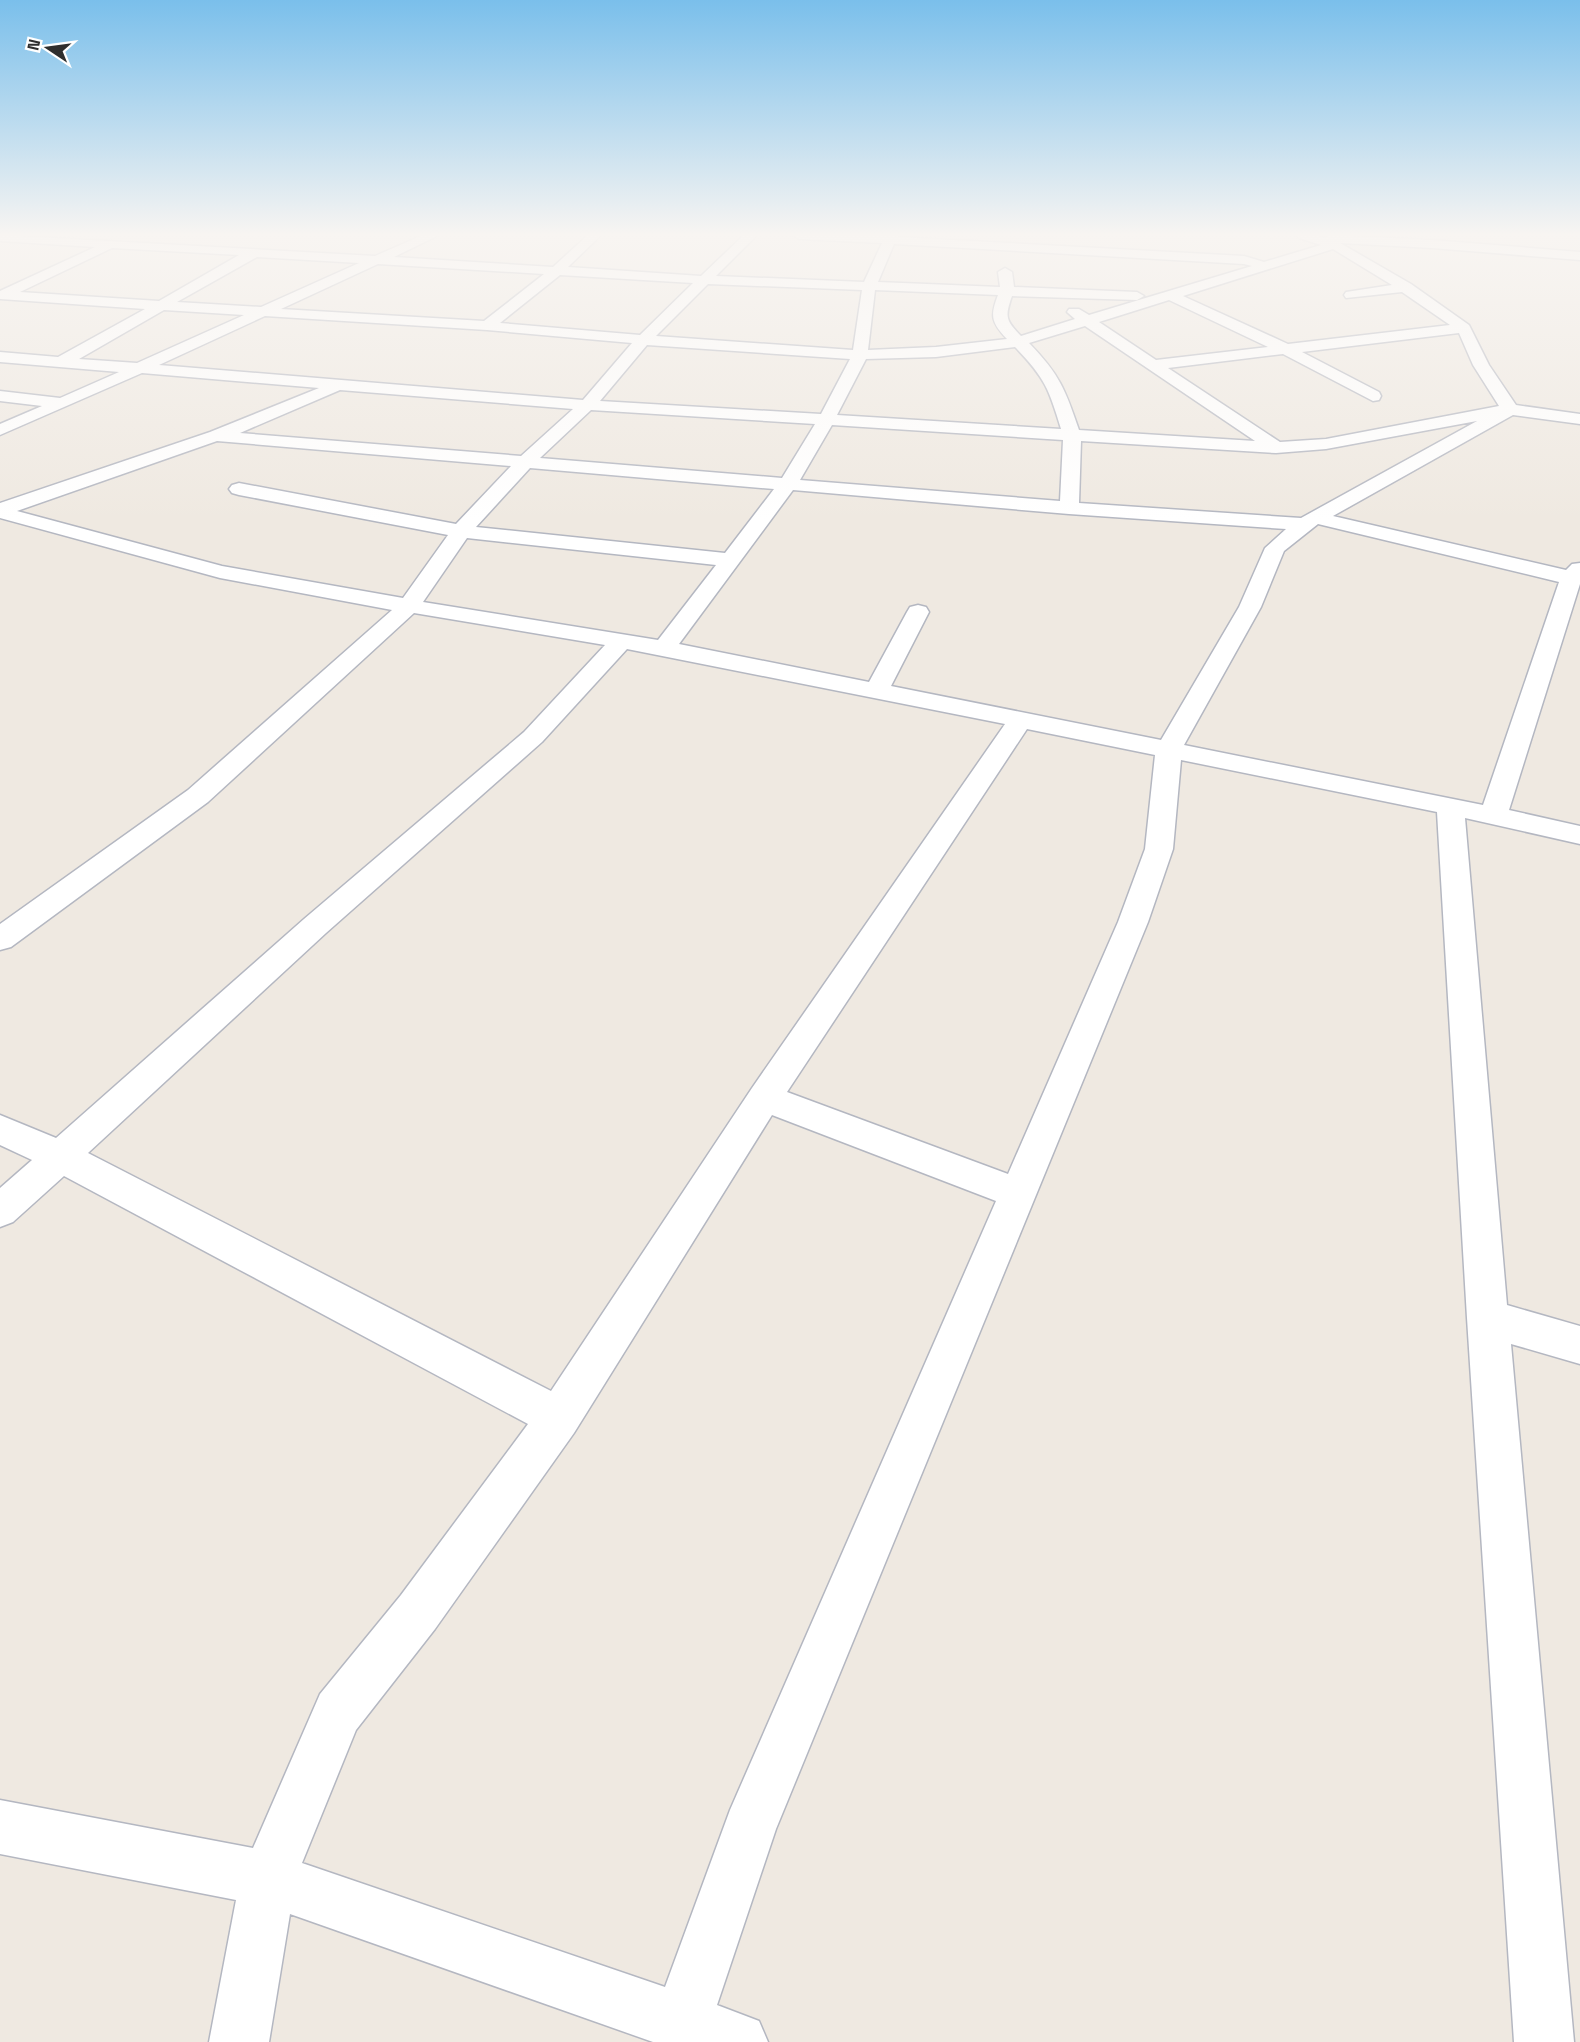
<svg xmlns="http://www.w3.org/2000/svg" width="1580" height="2042" font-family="'Space Grotesk',sans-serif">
<rect width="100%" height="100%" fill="#efe9e1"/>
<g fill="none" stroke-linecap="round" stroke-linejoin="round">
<g stroke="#b4b7c1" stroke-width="3">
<path id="minor" d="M0 235 375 256 423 235H439L394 257 553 267 588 235H601L568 267 701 276 744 235H757L716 276 864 282 882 243 799 239 793 235H898V237L1244 256 1264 262 1321 245 1299 238 1297 235H1315L1325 238 1330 235 1432 240 1580 252V260L1432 248 1340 243 1411 284 1469 325 1489 365 1516 405 1580 414V424L1513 415 1333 516 1566 570 1572 564 1580 563V584L1509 810 1580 826V844L1465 818 1507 1305 1580 1326V1364L1511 1344 1574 2042H1514L1467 1318 1437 812 1181 760 1173 849 1148 922 776 1829 717 2005 759 2021 768 2042H653L290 1914 269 2042H209L236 1900 0 1854V1800L253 1848 320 1694 401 1595 528 1424 64 1176 13 1222 0 1227V1188L32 1160 0 1145V1115L56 1138 304 919 524 732 605 645 414 613 208 802 11 947 0 950V924L188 790 392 610 220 578 0 518V503L210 432 319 388 142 373 0 435V424L42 406 0 401V391L60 398 119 372 0 362V352L58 357 145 309 0 299V291L95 247 0 241ZM894 244 1244 264 1252 266 1089 315 1079 309H1069L1067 312 1075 319 1021 336C1005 320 1005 316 1012 296L1137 300 1144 296 1137 292 1014 287 1012 272 1005 268 998 272 1000 287 878 282ZM112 248 239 255 159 301 20 292ZM1333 249 1392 285 1346 292 1344 295 1346 298 1402 292 1450 325 1288 344 1183 296ZM257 257 359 263 261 307 177 302ZM378 264 544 274 484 321 281 309ZM560 275 693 283 640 335 500 323ZM708 284 862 290 853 350 656 336ZM875 290 998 295C990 316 991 322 1007 339L936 347 868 350ZM1169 300 1268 347 1156 360 1099 322ZM164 310 244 315 137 363 79 359ZM265 316 487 330 632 343 583 400 159 365ZM1085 326 1255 441 1079 430C1065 389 1060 375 1029 343ZM1459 333 1473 365 1499 406 1326 439 1280 442 1168 368 1283 354 1373 401 1379 400 1381 396 1379 392 1302 352ZM647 345 850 359 821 414 600 401ZM1015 347C1045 378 1049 389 1061 429L837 415 866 359 936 357ZM340 390 573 409 521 456 240 433ZM591 410 815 424 782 478 540 458ZM1477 421 1301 518 1079 503 1081 441 1276 453 1326 449ZM832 425 1063 440 1060 501 800 480ZM217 441 511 466 456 524 239 483 232 485 229 489 232 493 239 495 448 535 403 598 222 566 17 511ZM530 468 774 489 725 553 476 527ZM793 490 1069 514 1286 529 1265 548 1239 607 1161 740 891 686 929 612 926 607 918 605 910 607 907 612 869 682 679 644ZM1318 524 1559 582 1483 805 1184 745 1261 607 1284 551ZM467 538 716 565 658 640 423 602ZM627 649 1005 724 752 1088 551 1391 88 1153 326 933 542 742ZM1027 729 1155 755 1145 849 1118 922 1008 1174 787 1092ZM772 1115 996 1201 730 1810 665 1987 302 1863 356 1730 435 1629 574 1433Z"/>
</g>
<use href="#minor" fill="#fff" fill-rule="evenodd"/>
</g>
<linearGradient id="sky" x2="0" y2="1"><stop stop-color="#7abfeb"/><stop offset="0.45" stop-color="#f8f5f2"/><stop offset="1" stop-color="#f8f5f2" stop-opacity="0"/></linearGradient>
<rect width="1580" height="521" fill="url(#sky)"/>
<g transform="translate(48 48) rotate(283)" stroke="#ffffff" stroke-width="4.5" paint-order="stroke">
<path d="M0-4.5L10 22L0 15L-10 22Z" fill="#2e2e2e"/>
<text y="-9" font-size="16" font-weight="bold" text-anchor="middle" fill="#2e2e2e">N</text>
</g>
</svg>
